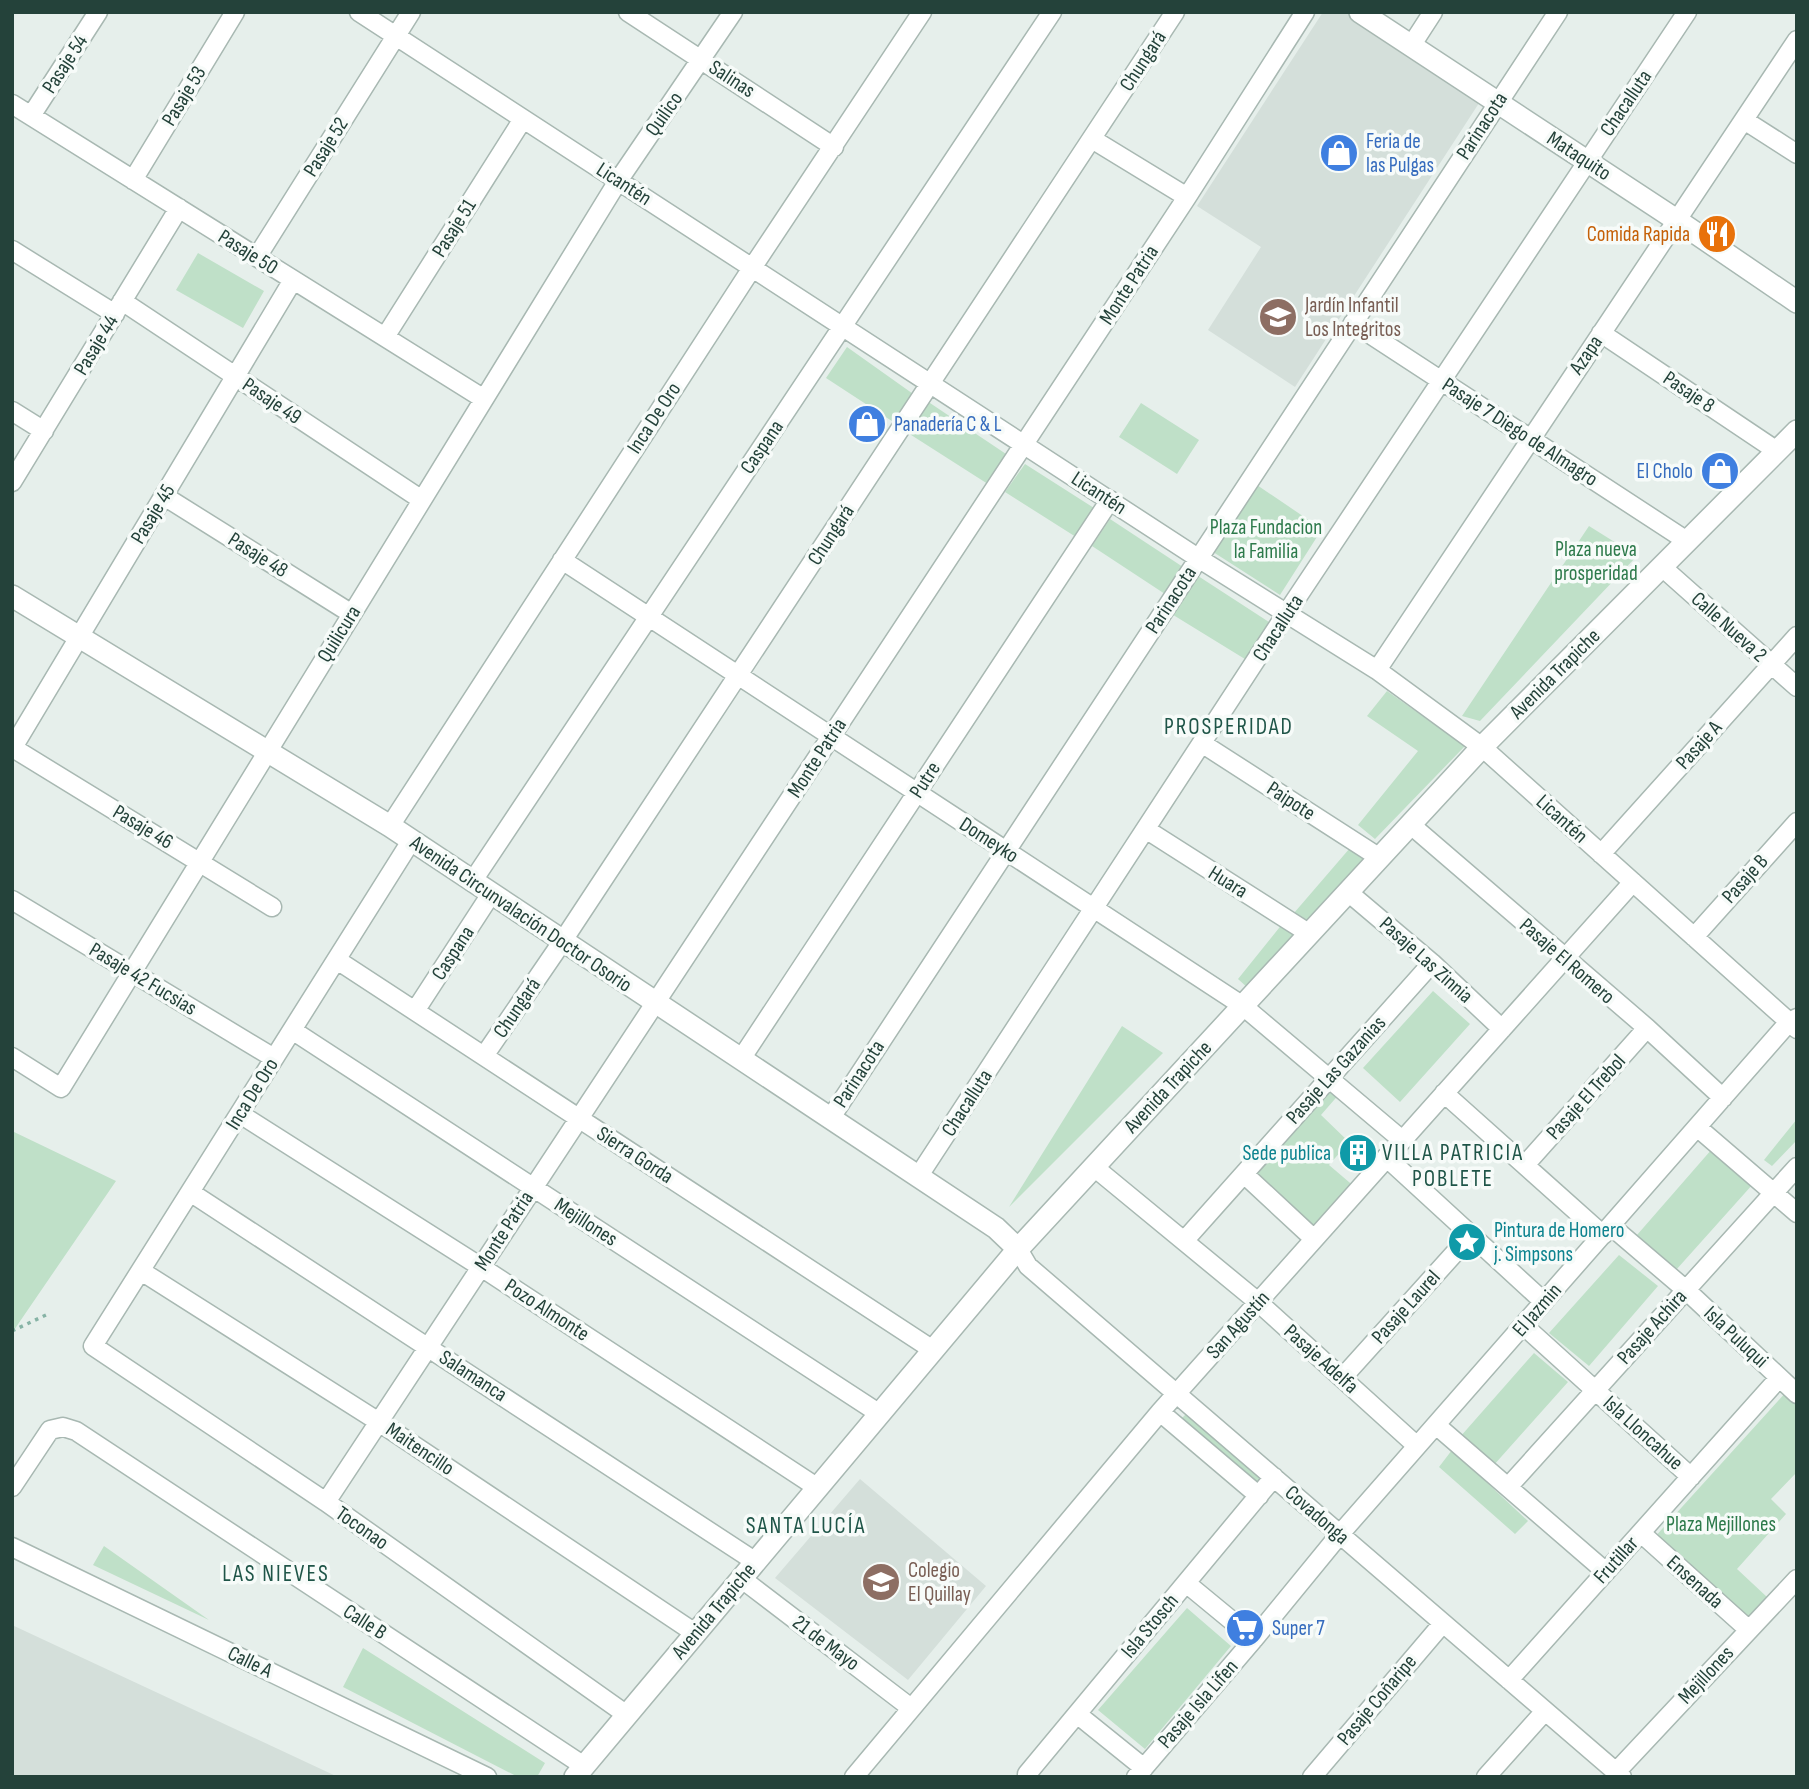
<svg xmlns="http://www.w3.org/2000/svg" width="1809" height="1789" font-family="'Sofia Sans Condensed',sans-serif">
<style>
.built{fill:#d4dfda}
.green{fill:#bfe0c8}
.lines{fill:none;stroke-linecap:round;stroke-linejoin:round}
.minor-casing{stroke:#a8b8b2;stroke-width:21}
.tertiary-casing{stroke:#a8b8b2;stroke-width:24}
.path{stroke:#86b3a5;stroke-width:3.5;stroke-dasharray:3.5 5;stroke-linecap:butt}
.minor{stroke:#fff;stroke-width:18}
.tertiary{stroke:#fff;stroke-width:21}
.labels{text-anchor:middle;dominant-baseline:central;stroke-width:7;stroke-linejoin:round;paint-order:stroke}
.street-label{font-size:21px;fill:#24423a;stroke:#f7fbf9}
.shop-label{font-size:21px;fill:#366cbe;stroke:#f7fbf9;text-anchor:start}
.food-label{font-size:21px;fill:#c56008;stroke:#f7fbf9;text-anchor:end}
.education-label{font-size:21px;fill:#785e54;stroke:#f7fbf9;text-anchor:start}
.park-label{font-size:21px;fill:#2d7a4b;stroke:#f7fbf9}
.culture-label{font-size:21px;fill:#0d838f;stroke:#f7fbf9;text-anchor:end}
.neighbourhood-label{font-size:23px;letter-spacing:2px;fill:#1f5548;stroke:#f7fbf9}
</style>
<rect width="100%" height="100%" fill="#e6efeb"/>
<path class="built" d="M 1323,12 L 1345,12 L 1481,100 L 1295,387 L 1208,330 L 1261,247 L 1197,206 Z
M 860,1479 L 986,1586 L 908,1680 L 775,1578 Z
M 12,1625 L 338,1777 L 12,1777 Z"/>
<path class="green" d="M 198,253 L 264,291 L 243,328 L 176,290 Z
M 847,347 L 916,396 L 898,425 L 826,378 Z
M 927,401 L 1009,456 L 991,486 L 908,433 Z
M 1141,403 L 1199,440 L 1177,474 L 1119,437 Z
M 1025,464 L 1094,508 L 1076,537 L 1005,492 Z
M 1254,483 L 1322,529 L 1280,595 L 1210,550 Z
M 1110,519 L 1183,567 L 1165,594 L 1092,546 Z
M 1589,526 L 1637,556 L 1480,721 L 1462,716 Z
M 1195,574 L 1278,628 L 1253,664 L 1170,613 Z
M 1387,691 L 1465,746 L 1375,839 L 1358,825 L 1418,751 L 1367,716 Z
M 1350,848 L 1366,858 L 1308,922 L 1294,913 Z
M 1283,923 L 1297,934 L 1249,989 L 1238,979 Z
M 1433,991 L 1470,1024 L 1400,1102 L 1363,1068 Z
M 1122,1026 L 1163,1053 L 1009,1207 Z
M 1328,1080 L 1341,1092 L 1321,1115 L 1349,1142 L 1329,1165 L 1356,1188 L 1314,1236 L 1247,1174 Z
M 1797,1119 L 1797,1140 L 1772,1166 L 1764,1160 Z
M 12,1131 L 116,1181 L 12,1333 Z
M 1712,1149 L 1753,1184 L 1676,1270 L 1637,1235 Z
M 1619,1255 L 1658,1286 L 1589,1366 L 1549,1333 Z
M 1534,1353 L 1568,1382 L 1493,1466 L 1460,1437 Z
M 1787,1391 L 1797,1400 L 1797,1472 L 1771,1499 L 1786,1514 L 1737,1569 L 1767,1597 L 1745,1621 L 1653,1539 Z
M 1191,1409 L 1268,1477 L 1259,1488 L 1181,1419 Z
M 1452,1450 L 1528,1521 L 1515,1534 L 1439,1467 Z
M 104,1546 L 209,1620 L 93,1565 Z
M 1187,1608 L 1231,1646 L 1145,1749 L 1098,1710 Z
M 363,1648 L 545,1763 L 537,1777 L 518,1777 L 343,1687 Z"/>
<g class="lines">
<defs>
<path id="minor" d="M 359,12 L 1198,558 L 1377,670 L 1482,747 L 1797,1029
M 628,12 L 834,147
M 1411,46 L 1433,12
M 12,104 L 484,399
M 31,116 L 98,12
M 1744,120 L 1797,154
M 1092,139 L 1187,197
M 133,180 L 235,12
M 12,250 L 115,314
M 257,257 L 411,12
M 122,301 L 422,500
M 1353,323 L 1687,541
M 1601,333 L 1777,451
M 385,337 L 523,119
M 12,411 L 44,431
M 12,482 L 179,208
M 164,496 L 352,614
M 562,560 L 1243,1006 L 1402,1140
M 1662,567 L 1797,687
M 1377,670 L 1797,40
M 1203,744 L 1380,858
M 13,748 L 272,907
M 12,749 L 293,280
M 1411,825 L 1647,1028 L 1723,1098
M 390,826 L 752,268 L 922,12
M 1147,830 L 1310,934
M 411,841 L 93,1346 L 326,1502 L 627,1715
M 1601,854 L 1797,636
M 472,882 L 1052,12
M 1348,892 L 1432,963 L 1502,1029
M 12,900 L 274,1058
M 1694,937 L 1797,822
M 337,960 L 933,1350
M 415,1011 L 491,894
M 292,1030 L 880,1414
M 484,1056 L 562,942 L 1175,12
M 12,1057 L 61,1088 L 618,181 L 733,12
M 741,1059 L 1110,500
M 1444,1093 L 1603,1235
M 240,1114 L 481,1267 L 818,1488
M 830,1119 L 1558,12
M 1697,1127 L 1797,1213
M 1386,1157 L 1544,1302
M 1525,1165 L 1647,1028
M 1094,1167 L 1258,1302 L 1417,1446
M 1244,1174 L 1314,1239
M 918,1177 L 1286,614 L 1687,12
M 190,1192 L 756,1562
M 1611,1226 L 1686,1290 L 1797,1394
M 1184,1241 L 1432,963
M 1018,1249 L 1028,1266 L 1622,1777
M 141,1271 L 379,1422 L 695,1633
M 1523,1325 L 1691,1477
M 1342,1378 L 1470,1236
M 1160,1412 L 1259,1496
M 1436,1425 L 1606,1572
M 12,1487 L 50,1430 L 63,1427 L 76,1431 L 584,1766
M 1508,1487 L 1797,1167
M 326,1502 L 1187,197 L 1305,12
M 1641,1533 L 1749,1630
M 12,1547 L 487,1777
M 742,1579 L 911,1708
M 1186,1583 L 1254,1639
M 1509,1680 L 1779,1378
M 1077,1714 L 1144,1768
M 1616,1772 L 1797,1579
M 1027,1774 L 1274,1477
M 854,1777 L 1160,1412 L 1633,882
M 1136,1777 L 1254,1639 L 1340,1534 L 1789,1022 L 1797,1018
M 1312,1777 L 1443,1623
M 1486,1777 L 1545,1711"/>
<path id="tertiary" d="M 1360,12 L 1678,221 L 1797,302
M 12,596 L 390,826 L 996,1228 L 1018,1249
M 575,1777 L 1018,1249 L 1482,747 L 1797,431"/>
</defs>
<use href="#minor" class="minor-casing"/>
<use href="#tertiary" class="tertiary-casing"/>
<path class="path" d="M 12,1331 L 46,1315"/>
<use href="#minor" class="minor"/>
<use href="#tertiary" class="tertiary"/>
</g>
<defs>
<symbol id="shop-disc" viewBox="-11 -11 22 22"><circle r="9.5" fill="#3f7fe0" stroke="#f7fbf9"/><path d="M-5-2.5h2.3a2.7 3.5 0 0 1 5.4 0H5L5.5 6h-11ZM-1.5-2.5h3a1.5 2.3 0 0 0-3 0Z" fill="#fff"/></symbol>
<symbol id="restaurant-disc" viewBox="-11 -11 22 22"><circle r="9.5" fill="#e8710a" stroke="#f7fbf9"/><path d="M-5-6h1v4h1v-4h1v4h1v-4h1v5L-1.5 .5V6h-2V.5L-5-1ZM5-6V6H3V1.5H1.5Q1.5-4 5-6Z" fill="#fff"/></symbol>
<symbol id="school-disc" viewBox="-11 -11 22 22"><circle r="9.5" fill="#8d6e63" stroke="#f7fbf9"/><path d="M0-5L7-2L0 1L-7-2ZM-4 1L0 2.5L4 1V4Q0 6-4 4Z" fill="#fff"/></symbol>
<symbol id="building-disc" viewBox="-11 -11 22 22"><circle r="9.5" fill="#0f9aa8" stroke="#f7fbf9"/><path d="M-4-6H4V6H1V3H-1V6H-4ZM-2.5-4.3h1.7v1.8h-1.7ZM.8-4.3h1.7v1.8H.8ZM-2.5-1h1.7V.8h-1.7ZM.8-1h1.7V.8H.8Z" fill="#fff"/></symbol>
<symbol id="sight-disc" viewBox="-11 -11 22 22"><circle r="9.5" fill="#0f9aa8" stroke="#f7fbf9"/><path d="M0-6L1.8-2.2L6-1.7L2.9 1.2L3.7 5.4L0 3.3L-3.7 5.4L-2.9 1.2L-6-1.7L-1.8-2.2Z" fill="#fff"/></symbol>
<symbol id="supermarket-disc" viewBox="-11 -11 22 22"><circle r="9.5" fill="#3f7fe0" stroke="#f7fbf9"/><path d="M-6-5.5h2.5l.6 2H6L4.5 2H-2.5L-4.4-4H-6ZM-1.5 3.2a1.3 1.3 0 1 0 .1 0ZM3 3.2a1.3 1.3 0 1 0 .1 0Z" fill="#fff"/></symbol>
</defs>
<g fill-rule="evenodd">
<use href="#shop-disc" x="1317" y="131" width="44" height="44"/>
<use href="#restaurant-disc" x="1695" y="212" width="44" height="44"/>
<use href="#school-disc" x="1256" y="295" width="44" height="44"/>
<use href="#shop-disc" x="845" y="402" width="44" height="44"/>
<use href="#shop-disc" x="1698" y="449" width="44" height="44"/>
<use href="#building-disc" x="1336" y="1131" width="44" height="44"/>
<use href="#sight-disc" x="1445" y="1220" width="44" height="44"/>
<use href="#school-disc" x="859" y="1560" width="44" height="44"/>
<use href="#supermarket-disc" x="1223" y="1606" width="44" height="44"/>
</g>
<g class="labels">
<g class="street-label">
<text transform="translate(1143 61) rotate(-57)">Chungará</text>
<text transform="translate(65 64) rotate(-57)">Pasaje 54</text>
<text transform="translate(732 79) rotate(33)">Salinas</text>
<text transform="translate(184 96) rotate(-59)">Pasaje 53</text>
<text transform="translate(1626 103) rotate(-56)">Chacalluta</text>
<text transform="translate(664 114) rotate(-55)">Quilico</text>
<text transform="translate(1482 126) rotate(-57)">Parinacota</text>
<text transform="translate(326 147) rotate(-58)">Pasaje 52</text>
<text transform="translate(1579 156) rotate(33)">Mataquito</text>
<text transform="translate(624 184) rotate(33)">Licantén</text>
<text transform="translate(454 228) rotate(-58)">Pasaje 51</text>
<text transform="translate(248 252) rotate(32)">Pasaje 50</text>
<text transform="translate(1129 285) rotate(-57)">Monte Patria</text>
<text transform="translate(96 345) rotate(-59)">Pasaje 44</text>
<text transform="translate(1586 355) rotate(-56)">Azapa</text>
<text transform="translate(1689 392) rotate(34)">Pasaje 8</text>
<text transform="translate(272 401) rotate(34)">Pasaje 49</text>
<text transform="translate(654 418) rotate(-57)">Inca De Oro</text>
<text transform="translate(1520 432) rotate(33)">Pasaje 7 Diego de Almagro</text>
<text transform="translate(762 447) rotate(-56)">Caspana</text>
<text transform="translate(1099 493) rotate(33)">Licantén</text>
<text transform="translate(153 514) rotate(-59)">Pasaje 45</text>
<text transform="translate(831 535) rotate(-57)">Chungará</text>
<text transform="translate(258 555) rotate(32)">Pasaje 48</text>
<text transform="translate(1171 600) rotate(-57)">Parinacota</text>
<text transform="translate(1729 627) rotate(42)">Calle Nueva 2</text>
<text transform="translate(1278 628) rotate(-57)">Chacalluta</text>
<text transform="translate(339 634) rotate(-58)">Quilicura</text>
<text transform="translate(1555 674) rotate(-45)">Avenida Trapiche</text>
<text transform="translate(1699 745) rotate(-48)">Pasaje A</text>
<text transform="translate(817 758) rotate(-57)">Monte Patria</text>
<text transform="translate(925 780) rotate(-57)">Putre</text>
<text transform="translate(1291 801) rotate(33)">Paipote</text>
<text transform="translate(1562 819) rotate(42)">Licantén</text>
<text transform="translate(143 827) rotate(31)">Pasaje 46</text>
<text transform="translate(989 840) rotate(33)">Domeyko</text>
<text transform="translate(1745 879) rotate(-48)">Pasaje B</text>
<text transform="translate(1228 882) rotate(32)">Huara</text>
<text transform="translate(521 914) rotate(34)">Avenida Circunvalación Doctor Osorio</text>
<text transform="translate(453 953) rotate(-57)">Caspana</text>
<text transform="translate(1426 960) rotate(42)">Pasaje Las Zinnia</text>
<text transform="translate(1567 961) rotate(41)">Pasaje El Romero</text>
<text transform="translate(143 979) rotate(31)">Pasaje 42 Fucsias</text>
<text transform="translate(517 1008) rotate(-56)">Chungará</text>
<text transform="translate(1336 1070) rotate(-48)">Pasaje Las Gazanias</text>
<text transform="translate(859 1074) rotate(-57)">Parinacota</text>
<text transform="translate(1168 1087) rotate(-47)">Avenida Trapiche</text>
<text transform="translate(252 1094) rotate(-58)">Inca De Oro</text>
<text transform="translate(1586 1097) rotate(-48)">Pasaje El Trebol</text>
<text transform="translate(967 1103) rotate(-57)">Chacalluta</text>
<text transform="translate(635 1155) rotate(33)">Sierra Gorda</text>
<text transform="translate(586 1222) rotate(33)">Mejillones</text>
<text transform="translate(504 1231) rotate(-57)">Monte Patria</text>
<text transform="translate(1406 1307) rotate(-48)">Pasaje Laurel</text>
<text transform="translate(547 1310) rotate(33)">Pozo Almonte</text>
<text transform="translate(1537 1310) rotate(-49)">El Jazmin</text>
<text transform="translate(1238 1325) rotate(-48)">San Agustín</text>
<text transform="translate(1652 1327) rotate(-48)">Pasaje Achira</text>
<text transform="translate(1736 1337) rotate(43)">Isla Puluqui</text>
<text transform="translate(1321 1359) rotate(42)">Pasaje Adelfa</text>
<text transform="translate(473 1376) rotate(33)">Salamanca</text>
<text transform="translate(1643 1433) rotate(42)">Isla Lloncahue</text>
<text transform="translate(420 1449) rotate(34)">Maitencillo</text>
<text transform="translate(1317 1515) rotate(41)">Covadonga</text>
<text transform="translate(362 1528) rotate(35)">Toconao</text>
<text transform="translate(1616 1560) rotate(-48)">Frutillar</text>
<text transform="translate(1695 1582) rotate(42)">Ensenada</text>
<text transform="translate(714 1611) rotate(-50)">Avenida Trapiche</text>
<text transform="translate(365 1622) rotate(33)">Calle B</text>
<text transform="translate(1150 1626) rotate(-50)">Isla Stosch</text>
<text transform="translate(826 1643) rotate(37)">21 de Mayo</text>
<text transform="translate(250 1662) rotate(26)">Calle A</text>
<text transform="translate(1706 1675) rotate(-47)">Mejillones</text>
<text transform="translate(1377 1700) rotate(-50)">Pasaje Coñaripe</text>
<text transform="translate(1198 1704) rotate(-49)">Pasaje Isla Lifen</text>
</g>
<g class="shop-label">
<text x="1366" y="141">Feria de<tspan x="1366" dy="24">las Pulgas</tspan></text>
<text x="894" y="424">Panadería C &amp; L</text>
<text x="1693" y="471" text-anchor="end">El Cholo</text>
<text x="1272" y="1628">Super 7</text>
</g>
<g class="food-label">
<text x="1690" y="234">Comida Rapida</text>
</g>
<g class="education-label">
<text x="1305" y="305">Jardín Infantil<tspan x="1305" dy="24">Los Integritos</tspan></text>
<text x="908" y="1570">Colegio<tspan x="908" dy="24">El Quillay</tspan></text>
</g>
<g class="park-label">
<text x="1266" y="527">Plaza Fundacion<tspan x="1266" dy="24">la Familia</tspan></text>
<text x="1596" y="549">Plaza nueva<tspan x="1596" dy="24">prosperidad</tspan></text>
<text x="1721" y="1524">Plaza Mejillones</text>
</g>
<g class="culture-label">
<text x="1331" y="1153">Sede publica</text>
<text x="1494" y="1230" text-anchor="start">Pintura de Homero<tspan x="1494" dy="24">j. Simpsons</tspan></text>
</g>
<g class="neighbourhood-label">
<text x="1229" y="727">PROSPERIDAD</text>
<text x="1453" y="1153">VILLA PATRICIA<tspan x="1453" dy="26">POBLETE</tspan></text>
<text x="806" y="1526">SANTA LUCÍA</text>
<text x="276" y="1574">LAS NIEVES</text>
</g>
</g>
<rect width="1809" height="1789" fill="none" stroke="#24423a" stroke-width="28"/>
</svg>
